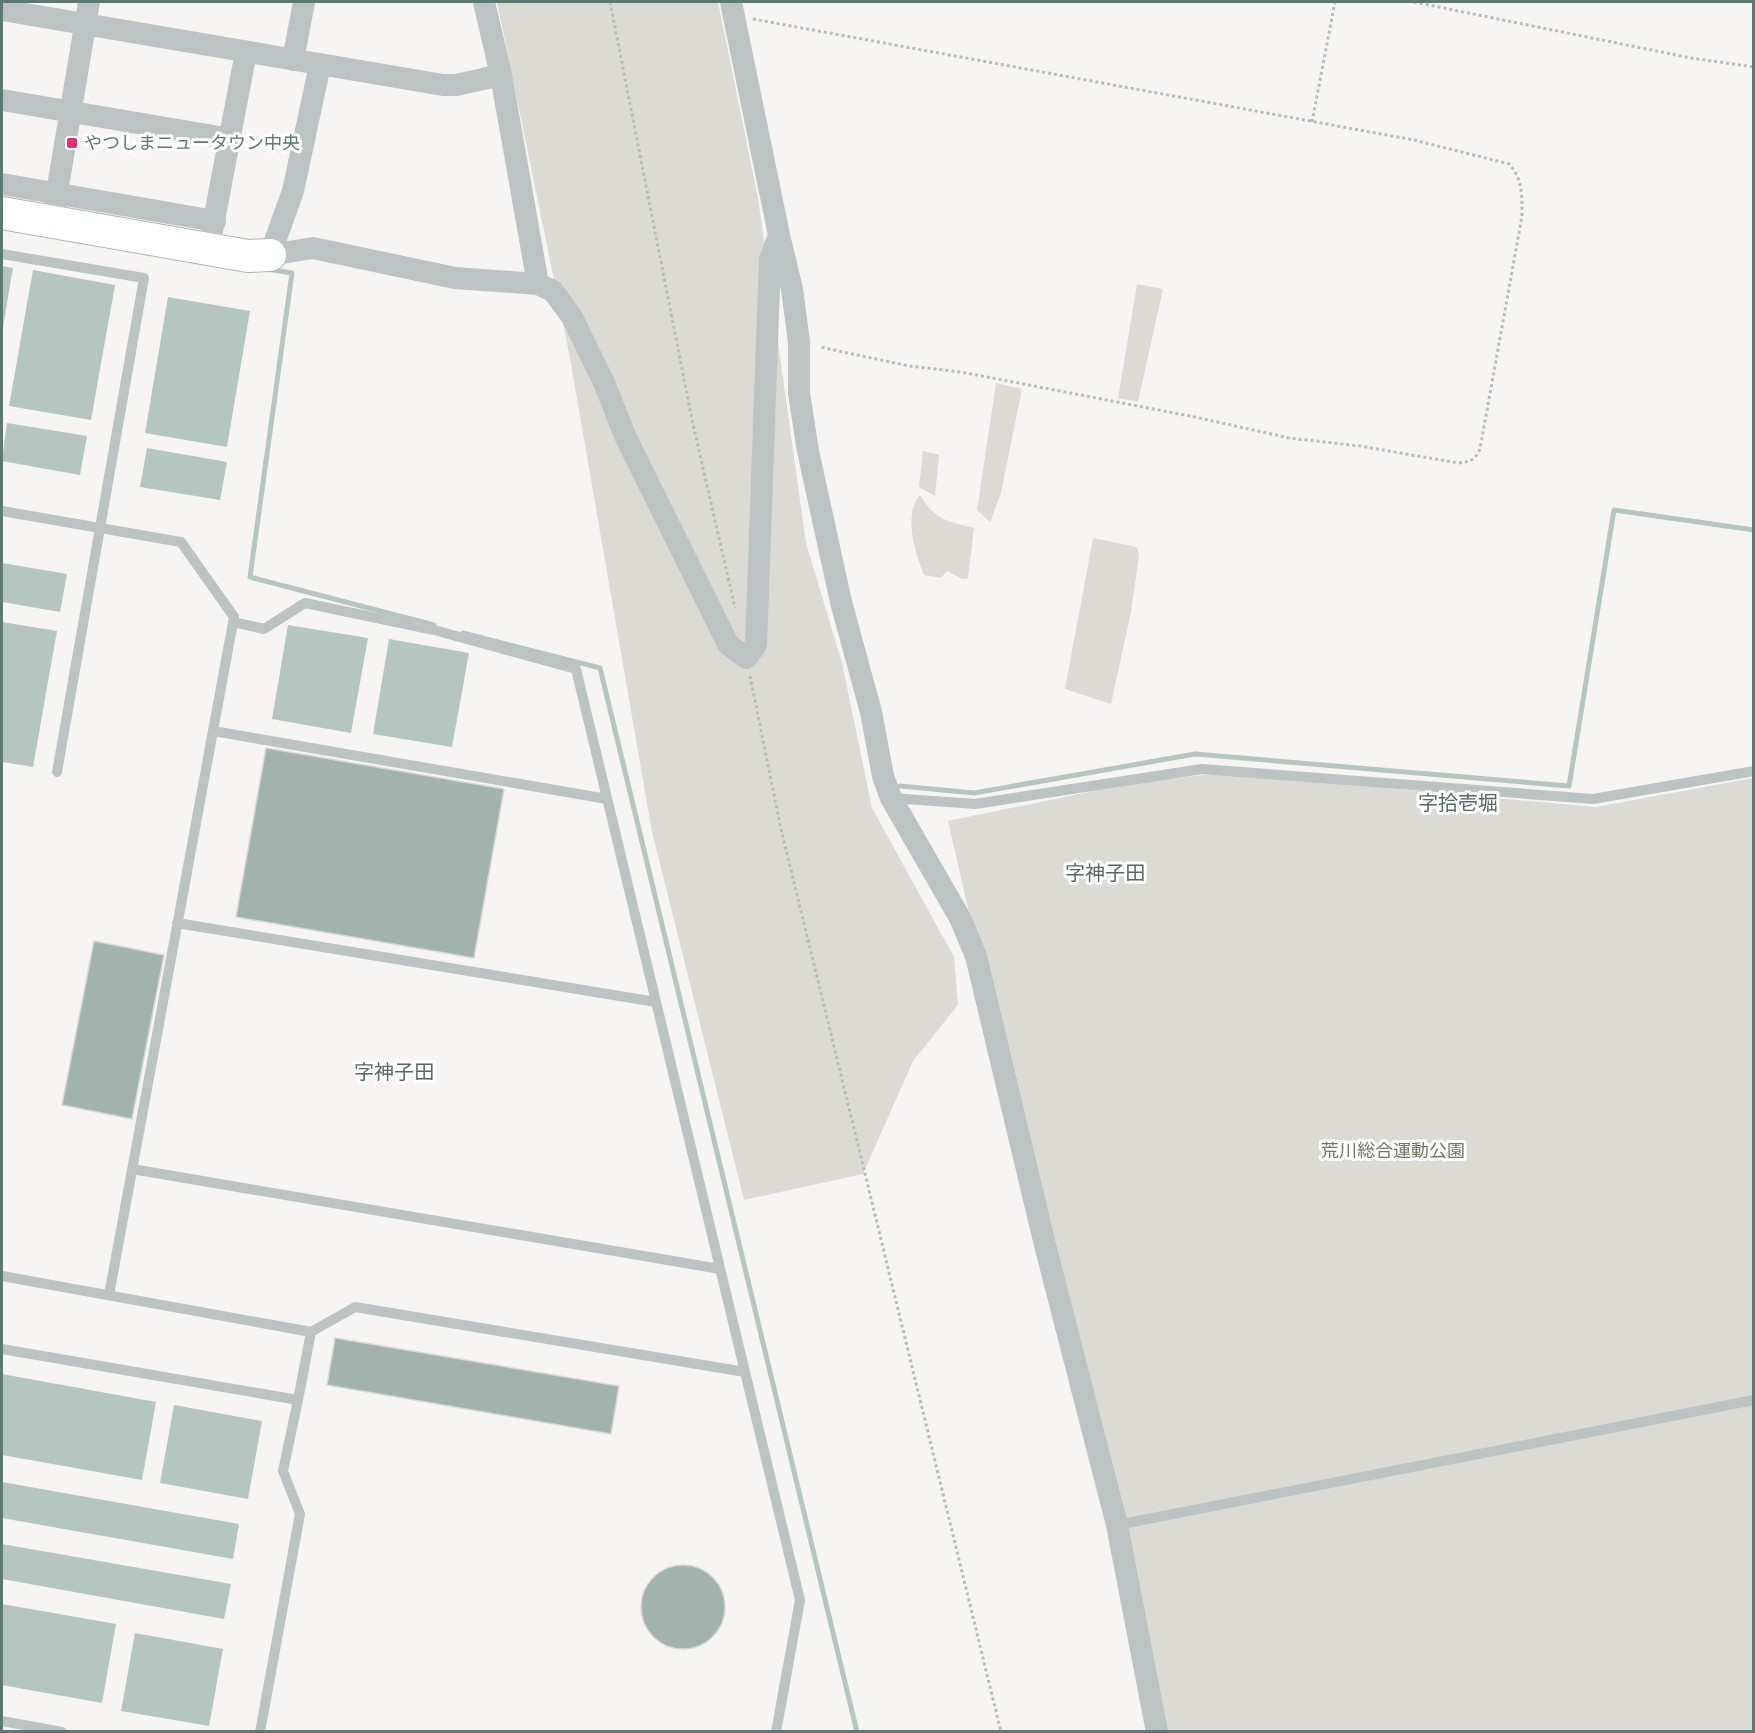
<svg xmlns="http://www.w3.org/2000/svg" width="1755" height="1733" font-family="Arial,'Noto Sans JP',sans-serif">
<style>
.green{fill:#dcdbd3}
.water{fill:#b5c6c0}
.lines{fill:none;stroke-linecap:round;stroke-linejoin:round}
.stream{stroke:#b5c6c0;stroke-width:5}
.building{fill:#a2b2ad;stroke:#d8d7d6;stroke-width:1.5}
.secondary-casing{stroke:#abb7b4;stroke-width:34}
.path{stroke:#b6bcbb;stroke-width:3;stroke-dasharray:3 3;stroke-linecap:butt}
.lane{stroke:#bbc4c2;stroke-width:10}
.street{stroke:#bbc4c2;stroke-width:22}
.secondary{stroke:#fff;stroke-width:32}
.poi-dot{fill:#dd2e7c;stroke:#fff;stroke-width:2}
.labels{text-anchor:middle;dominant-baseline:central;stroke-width:6;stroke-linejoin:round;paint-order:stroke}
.poi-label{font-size:18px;fill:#5e7872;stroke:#fff;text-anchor:start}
.park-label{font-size:18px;fill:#747662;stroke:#fff}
.neighbourhood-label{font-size:20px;fill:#556964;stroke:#fff}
</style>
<rect width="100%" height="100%" fill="#f7f5f4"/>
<path class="green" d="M 497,2 L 718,2 L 758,198 L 806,543 L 842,663 L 872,808 L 954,957 L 958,1005 L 913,1061 L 863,1174 L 744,1200 L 652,832 L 569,353 Z
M 1137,284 L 1163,289 L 1138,402 L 1118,398 Z
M 996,383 L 1022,389 L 1001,493 L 990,522 L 977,510 Z
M 923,451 L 939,455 L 935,496 L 919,487 Z
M 920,495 C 936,520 946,521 974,528 L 968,578 L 962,579 L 947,571 L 941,578 L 924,575 C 915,553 903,515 920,495 Z
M 1093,538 L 1137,547 L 1139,556 L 1131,612 L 1111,704 L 1065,689 Z
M 1221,773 L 1596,807 L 1753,778 L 1753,1731 L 1157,1731 L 948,821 L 1132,783 Z"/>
<path class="water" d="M 2,266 L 13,268 L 2,333 Z
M 33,270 L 115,285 L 91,420 L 9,406 Z
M 168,297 L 250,311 L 227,447 L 145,433 Z
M 7,423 L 87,436 L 80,475 L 2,461 Z
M 147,448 L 227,462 L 220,500 L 140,487 Z
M 2,563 L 67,574 L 60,612 L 2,602 Z
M 2,622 L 57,631 L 33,767 L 2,762 Z
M 288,625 L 368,638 L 351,733 L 272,719 Z
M 389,639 L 469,653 L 452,747 L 373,734 Z
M 2,1374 L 156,1402 L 142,1480 L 2,1455 Z
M 174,1405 L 262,1421 L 248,1499 L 160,1483 Z
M 2,1482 L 239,1524 L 233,1559 L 2,1518 Z
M 2,1544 L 231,1584 L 224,1619 L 2,1579 Z
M 2,1604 L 116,1624 L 102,1703 L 2,1685 Z
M 135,1633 L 223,1649 L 209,1726 L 121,1711 Z"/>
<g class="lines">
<path class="stream" d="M 267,269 L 292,273 L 250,577 L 434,625
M 463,633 L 600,668 L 857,1732
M 900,786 L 974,793 L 1195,754 L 1569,786 L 1614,510 L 1754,530"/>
</g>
<path class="building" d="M 266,748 L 504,789 L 474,958 L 236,917 Z
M 94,941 L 164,955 L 132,1119 L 62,1105 Z
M 335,1338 L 619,1386 L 611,1434 L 327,1385 Z
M641 1607a42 42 0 1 1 84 0a42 42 0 1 1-84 0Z"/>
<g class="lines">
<defs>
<path id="secondary" d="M 2,213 L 248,256 L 270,255"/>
</defs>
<use href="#secondary" class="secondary-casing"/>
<path class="path" d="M 610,2 L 692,420 L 735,608
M 1414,2 L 1691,58 L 1754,67
M 753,19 L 1414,140 L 1509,164 C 1523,179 1522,197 1522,216 L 1480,449 C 1475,460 1470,462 1458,463 L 1360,446 L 1289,438 L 1195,417 L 961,372 L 909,366 L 820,347
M 1312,122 L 1335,2
M 750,676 L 781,829 L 1001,1732"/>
<path class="lane" d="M 2,254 L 144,278 L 57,772
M 2,511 L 181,542 L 234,617 L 109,1295
M 233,622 L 264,629 L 305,603 L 434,630 L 576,669 L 745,1372
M 213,731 L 607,799
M 891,798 L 975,804 L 1202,769 L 1593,799 L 1754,771
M 177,923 L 656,1002
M 132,1169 L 720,1269
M 2,1276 L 311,1332 L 355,1307 L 745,1372 L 800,1600 L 776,1732
M 2,1349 L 298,1400 L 311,1332
M 1117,1525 L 1754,1400
M 2,1721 L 62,1732
M 260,1732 L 300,1514 L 283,1471 L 298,1400"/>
<path class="street" d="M 484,2 L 501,75 L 538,284
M 731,2 L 779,235 L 792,289 L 799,342 L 799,393 L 808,451 L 841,602 L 871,712 L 883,776 L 891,798 L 960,918 L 976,956 L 1045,1245 L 1117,1525 L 1157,1732
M 2,10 L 443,85 L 456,85 L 501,75
M 293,60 L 304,2
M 2,100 L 231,139
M 2,184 L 215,221
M 52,222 L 89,2
M 211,236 L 246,52
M 270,255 L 313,248 L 455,278 L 538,284 L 553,291 L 572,317 L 605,385 L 626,438 L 728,644 L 746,658 L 756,645 L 770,259 L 779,235
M 270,255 L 293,191 L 320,65"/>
<use href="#secondary" class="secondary"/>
</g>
<rect class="poi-dot" x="66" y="137" width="12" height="12" rx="3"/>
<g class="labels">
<g class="poi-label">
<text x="84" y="143">やつしまニュータウン中央</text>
</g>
<g class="park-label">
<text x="1393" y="1151">荒川総合運動公園</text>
</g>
<g class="neighbourhood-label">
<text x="1458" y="803">字拾壱堀</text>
<text x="1105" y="873">字神子田</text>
<text x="394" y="1072">字神子田</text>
</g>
</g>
<rect width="1755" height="1733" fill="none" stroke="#5e7872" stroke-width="6"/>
</svg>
